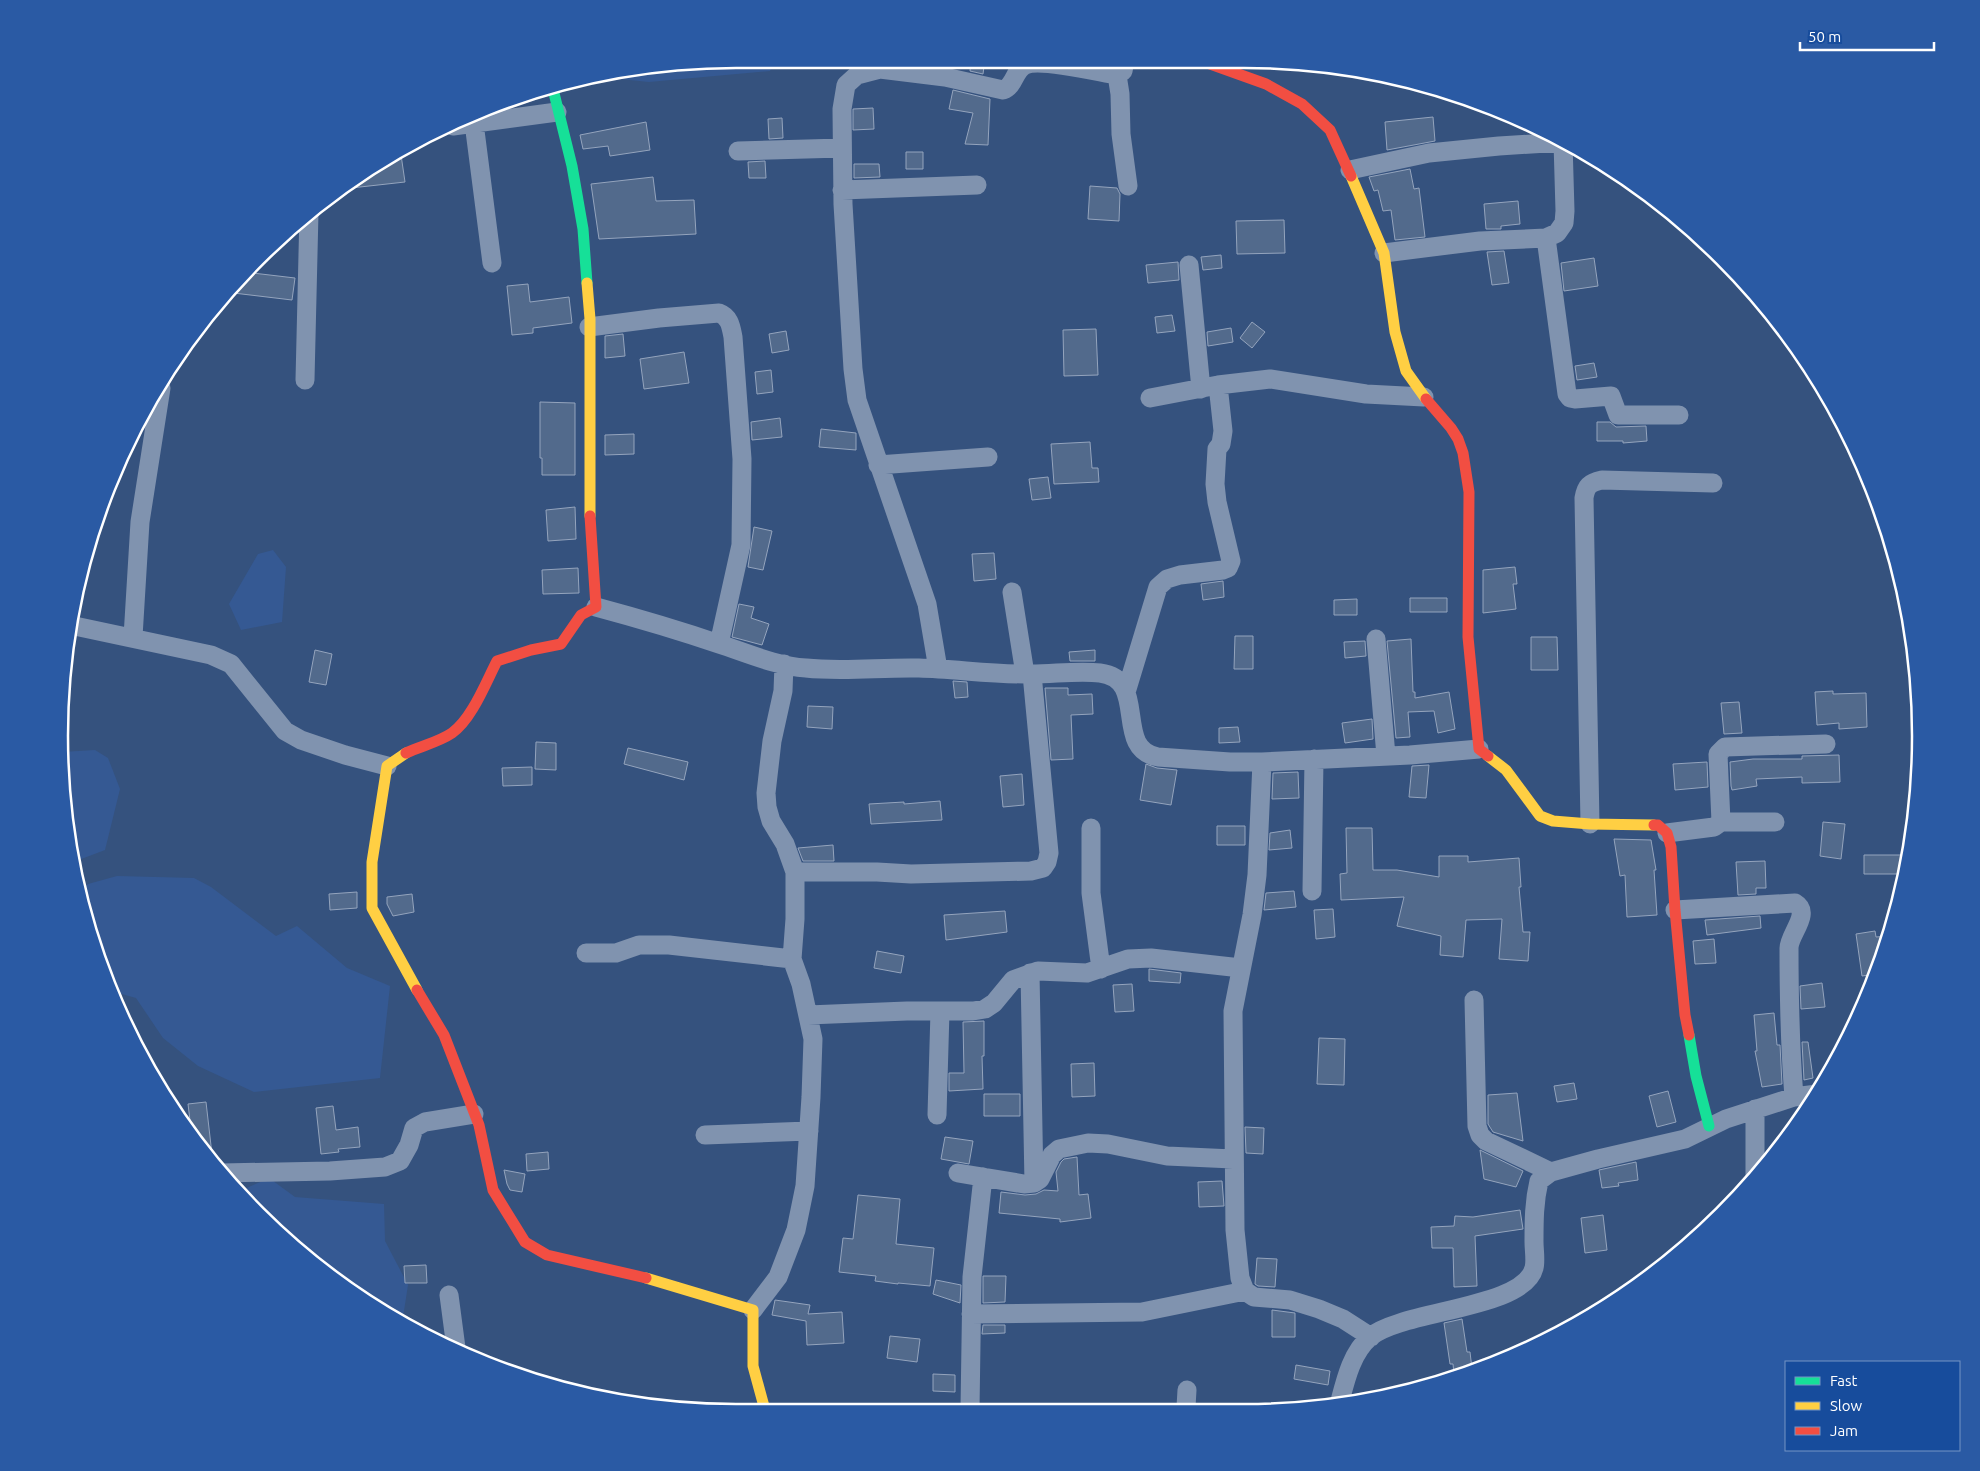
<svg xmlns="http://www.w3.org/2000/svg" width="1980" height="1471" font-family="Ubuntu,sans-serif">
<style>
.water{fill:#355993}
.building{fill:#526a8c;stroke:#94a4bd}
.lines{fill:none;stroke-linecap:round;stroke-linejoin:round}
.street{stroke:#8093af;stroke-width:19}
.fast{stroke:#16e098;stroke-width:11}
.slow{stroke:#ffcf43;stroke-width:11}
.jam{stroke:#f24e42;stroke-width:11}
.rim{fill:none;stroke:#fff;stroke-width:2.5}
</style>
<rect width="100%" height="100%" fill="#35527e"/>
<path class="water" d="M 735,59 L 775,59 L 770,71 L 649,82 L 600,77 Z
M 273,550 L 286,567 L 282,622 L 241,630 L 229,604 L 258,554 Z
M 95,750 L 108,758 L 120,789 L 105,850 L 76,861 L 60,780 L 62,752 Z
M 117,876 L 194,878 L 211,887 L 276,936 L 297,926 L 347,968 L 390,986 L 380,1078 L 254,1092 L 198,1066 L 163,1038 L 136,998 L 111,991 L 95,953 L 82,888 L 88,884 Z
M 269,1178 L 295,1197 L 384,1204 L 385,1241 L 408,1285 L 402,1324 L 290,1244 L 240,1191 Z"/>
<path class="building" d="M 971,59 L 985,59 L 983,74 L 970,71 Z
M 953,90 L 990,99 L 988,145 L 965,144 L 973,113 L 949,109 Z
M 873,108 L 874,129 L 853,130 L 853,109 Z
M 1433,117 L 1435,141 L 1387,150 L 1385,122 Z
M 782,118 L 783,138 L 769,139 L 768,119 Z
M 646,122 L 650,150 L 610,156 L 608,146 L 583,149 L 580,135 Z
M 400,148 L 405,182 L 342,189 L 397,150 Z
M 906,152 L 923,152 L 923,169 L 906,169 Z
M 765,161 L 766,178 L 749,178 L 748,162 Z
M 854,164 L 879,164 L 880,177 L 854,178 Z
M 1410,169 L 1414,189 L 1419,188 L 1425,237 L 1395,240 L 1391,210 L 1383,211 L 1378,190 L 1374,191 L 1369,177 Z
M 653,177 L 656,201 L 694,200 L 696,234 L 599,239 L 591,184 Z
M 1090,186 L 1117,188 L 1120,194 L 1119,221 L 1088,219 Z
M 1518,201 L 1520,224 L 1501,226 L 1501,229 L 1486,229 L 1484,204 Z
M 1284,220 L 1285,253 L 1237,254 L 1236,221 Z
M 1504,251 L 1509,283 L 1492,285 L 1487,252 Z
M 1221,255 L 1222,268 L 1203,270 L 1201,257 Z
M 1594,258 L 1598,286 L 1564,291 L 1561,263 Z
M 1178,262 L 1179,280 L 1148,283 L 1146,265 Z
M 244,272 L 295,278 L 292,300 L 225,292 Z
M 528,284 L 530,302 L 569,297 L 572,323 L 533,328 L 533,333 L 512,335 L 507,286 Z
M 1172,315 L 1175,331 L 1157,333 L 1155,317 Z
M 1252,322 L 1265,332 L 1252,348 L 1240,338 Z
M 1231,328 L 1233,342 L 1208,346 L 1207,332 Z
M 1096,329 L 1098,375 L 1064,376 L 1063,330 Z
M 786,331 L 789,350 L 772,353 L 769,334 Z
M 623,334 L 625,356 L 605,358 L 605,336 Z
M 684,352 L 689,383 L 644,389 L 640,359 Z
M 1594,363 L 1597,377 L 1577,380 L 1575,366 Z
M 771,370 L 773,392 L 757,394 L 755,372 Z
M 540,402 L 575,403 L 575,475 L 542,475 L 542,458 L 540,458 Z
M 780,418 L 782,437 L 752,440 L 751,422 Z
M 1597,422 L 1610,422 L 1616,427 L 1646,426 L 1647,441 L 1623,443 L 1623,441 L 1597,441 Z
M 821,429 L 856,433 L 856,450 L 819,447 Z
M 634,434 L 634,454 L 605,455 L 605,435 Z
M 1090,442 L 1092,468 L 1098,468 L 1099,482 L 1054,484 L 1051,444 Z
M 1048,477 L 1051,498 L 1032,500 L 1029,479 Z
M 575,507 L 576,539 L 548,541 L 546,510 Z
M 754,527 L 772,531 L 763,570 L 748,567 Z
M 994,553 L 996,579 L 974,581 L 972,554 Z
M 1515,567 L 1517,584 L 1513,584 L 1516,609 L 1483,613 L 1483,570 Z
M 578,568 L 579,593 L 543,594 L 542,570 Z
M 1223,581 L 1224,597 L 1203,600 L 1201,584 Z
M 1410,598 L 1447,598 L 1447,612 L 1410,612 Z
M 1357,599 L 1357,615 L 1334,615 L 1334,600 Z
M 739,604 L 754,607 L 751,618 L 769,624 L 762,645 L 732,637 Z
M 1235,636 L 1253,636 L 1253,669 L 1234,669 Z
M 1531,637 L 1557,637 L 1558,670 L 1531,670 Z
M 1411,639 L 1413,692 L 1415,692 L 1415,698 L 1449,692 L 1455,729 L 1438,733 L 1434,711 L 1408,712 L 1410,737 L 1396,738 L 1387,641 Z
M 1365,641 L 1366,656 L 1345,658 L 1344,642 Z
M 315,650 L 332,654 L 326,685 L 309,682 Z
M 1095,650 L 1095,661 L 1070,661 L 1069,652 Z
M 953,681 L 967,682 L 968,697 L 955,698 Z
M 1045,688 L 1068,688 L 1068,695 L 1092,694 L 1093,714 L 1071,715 L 1073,759 L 1051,760 Z
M 1833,691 L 1833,694 L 1866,693 L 1867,727 L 1839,729 L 1839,723 L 1817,725 L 1815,692 Z
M 1739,702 L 1742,733 L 1724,734 L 1721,703 Z
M 808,706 L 833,707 L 832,729 L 807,727 Z
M 1372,719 L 1373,739 L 1345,743 L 1342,723 Z
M 1238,727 L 1240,742 L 1219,743 L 1219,728 Z
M 536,742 L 556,743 L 556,770 L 535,769 Z
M 628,748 L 688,762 L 684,780 L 624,764 Z
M 1839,755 L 1840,782 L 1802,783 L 1802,777 L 1756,779 L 1757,786 L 1732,790 L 1731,786 L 1730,762 L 1753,759 L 1802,759 L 1802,756 Z
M 1707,762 L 1708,787 L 1675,790 L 1673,764 Z
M 1146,764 L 1157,768 L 1177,770 L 1171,805 L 1140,800 Z
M 1429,765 L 1426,798 L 1409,797 L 1412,766 Z
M 532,767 L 532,785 L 503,786 L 502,768 Z
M 1298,772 L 1299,798 L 1272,799 L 1273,773 Z
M 1022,774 L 1024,805 L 1003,807 L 1000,776 Z
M 940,801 L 942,820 L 871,824 L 869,804 L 904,802 L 904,804 Z
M 1823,822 L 1845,824 L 1841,859 L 1820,856 Z
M 1217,826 L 1245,826 L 1245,845 L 1217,845 Z
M 1346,828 L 1372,828 L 1373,870 L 1397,870 L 1439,877 L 1439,856 L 1468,856 L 1468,862 L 1519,858 L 1521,887 L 1519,887 L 1523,932 L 1530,932 L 1528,961 L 1499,959 L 1502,919 L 1466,920 L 1463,957 L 1440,955 L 1441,936 L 1397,926 L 1404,897 L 1341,900 L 1340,874 L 1347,873 Z
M 1290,830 L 1292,848 L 1269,850 L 1270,833 Z
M 1614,839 L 1651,840 L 1656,870 L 1654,870 L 1657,915 L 1627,917 L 1625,875 L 1620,876 Z
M 833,845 L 834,861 L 803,861 L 798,848 Z
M 1864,855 L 1908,855 L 1904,874 L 1864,874 Z
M 1765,861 L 1766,888 L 1756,888 L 1756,894 L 1738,895 L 1736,862 Z
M 1294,891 L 1296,907 L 1264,910 L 1266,893 Z
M 357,892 L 357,908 L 330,910 L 329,894 Z
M 412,894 L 414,912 L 393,916 L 387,904 L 387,897 Z
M 1333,909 L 1335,937 L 1316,939 L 1314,910 Z
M 1005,911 L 1007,932 L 946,940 L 944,915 Z
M 1760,916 L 1761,928 L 1707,935 L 1705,920 Z
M 1875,931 L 1876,937 L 1889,936 L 1885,953 L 1876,974 L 1862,976 L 1856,934 Z
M 1714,939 L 1716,963 L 1695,964 L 1693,941 Z
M 877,951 L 904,956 L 901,973 L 874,968 Z
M 1149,969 L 1181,973 L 1180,983 L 1149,981 Z
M 1822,983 L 1825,1007 L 1801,1009 L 1800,986 Z
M 1132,984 L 1134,1011 L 1115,1012 L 1113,985 Z
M 1774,1013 L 1777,1045 L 1780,1045 L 1782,1084 L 1762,1087 L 1755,1051 L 1757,1051 L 1754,1015 Z
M 984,1021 L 984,1056 L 982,1056 L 983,1089 L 949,1091 L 949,1073 L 964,1073 L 963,1022 Z
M 1319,1038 L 1345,1039 L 1344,1085 L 1317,1084 Z
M 1802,1042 L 1808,1042 L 1813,1078 L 1804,1080 Z
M 1094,1063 L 1095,1096 L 1072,1097 L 1071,1064 Z
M 1574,1083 L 1577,1099 L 1557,1102 L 1554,1086 Z
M 1668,1091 L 1676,1122 L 1657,1127 L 1649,1096 Z
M 1517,1093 L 1523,1141 L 1493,1132 L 1488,1124 L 1488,1095 Z
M 984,1094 L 1020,1094 L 1020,1116 L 984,1116 Z
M 206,1102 L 213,1163 L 198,1147 L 192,1137 L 188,1104 Z
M 333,1106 L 336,1130 L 358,1127 L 360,1147 L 338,1149 L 339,1152 L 321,1154 L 316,1108 Z
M 1245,1127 L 1264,1128 L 1263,1154 L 1246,1153 Z
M 945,1137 L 973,1141 L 969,1164 L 941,1159 Z
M 1480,1150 L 1523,1171 L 1516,1187 L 1484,1179 Z
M 548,1152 L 549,1169 L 527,1171 L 526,1154 Z
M 1077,1157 L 1079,1195 L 1088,1194 L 1091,1218 L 1060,1222 L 1060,1219 L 999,1213 L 1001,1192 L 1025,1195 L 1036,1194 L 1044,1190 L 1058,1191 L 1056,1172 L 1061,1162 L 1064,1159 Z
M 1636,1162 L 1638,1180 L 1618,1183 L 1619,1186 L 1602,1188 L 1599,1170 Z
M 504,1170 L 525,1174 L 522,1192 L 510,1190 L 507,1184 Z
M 1222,1181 L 1224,1206 L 1199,1207 L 1198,1182 Z
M 858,1195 L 900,1199 L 896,1244 L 934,1248 L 930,1286 L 898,1283 L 898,1284 L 875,1281 L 876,1276 L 839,1272 L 843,1238 L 853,1239 Z
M 1520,1210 L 1523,1229 L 1475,1236 L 1477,1286 L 1454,1287 L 1453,1248 L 1432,1248 L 1431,1227 L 1454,1226 L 1455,1216 L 1473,1217 Z
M 1603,1215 L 1607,1250 L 1585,1253 L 1581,1218 Z
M 1257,1258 L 1277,1259 L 1275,1287 L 1258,1286 L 1255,1284 Z
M 426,1265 L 427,1283 L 405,1283 L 404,1266 Z
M 983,1276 L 1006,1276 L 1005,1302 L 983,1303 Z
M 936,1280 L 961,1285 L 960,1303 L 933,1294 Z
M 775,1300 L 810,1305 L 808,1314 L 842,1312 L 844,1343 L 807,1345 L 806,1321 L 772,1315 Z
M 1272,1310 L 1295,1313 L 1295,1337 L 1272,1337 Z
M 1462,1319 L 1467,1352 L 1470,1352 L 1472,1369 L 1454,1374 L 1453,1364 L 1450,1364 L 1444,1323 Z
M 983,1325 L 1005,1325 L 1005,1333 L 982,1334 Z
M 890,1336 L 920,1339 L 917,1362 L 887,1358 Z
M 1296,1365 L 1330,1371 L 1328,1385 L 1294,1379 Z
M 933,1374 L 955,1375 L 955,1392 L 933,1391 Z"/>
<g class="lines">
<path class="street" d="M 1117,75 L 1120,94 L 1121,134 L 1128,186
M 474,123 L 492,263
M 453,126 L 557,112
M 738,151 L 842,148
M 1350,170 L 1429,153 L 1499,146 L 1563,142
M 842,190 L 977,185
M 1546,238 L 1567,394 L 1570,398 L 1575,399 L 1611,396 L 1618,415 L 1679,415
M 1384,253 L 1480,241 L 1546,238 L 1557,233 L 1564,223 L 1565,211 L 1563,142
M 1189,265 L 1201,389
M 589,327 L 659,318 L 719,313 C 730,317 731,327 733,337 L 742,459 L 741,545 L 719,644
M 305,380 L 309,212
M 1150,398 L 1218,385 L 1270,379 L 1366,394 L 1424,397
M 878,465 L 988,457
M 1012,592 L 1025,674
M 596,607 C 637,618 678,630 719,644 C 747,653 776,666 806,668 C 843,672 882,667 919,668 C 954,669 990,674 1025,674 C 1049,675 1076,670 1100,673 C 1150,679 1112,749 1158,757 L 1230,762 L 1262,762 L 1410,755 L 1479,749
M 70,625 L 211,655 L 231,664 L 285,731 L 301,740 L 345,755 L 387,766
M 133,637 L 140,522 L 161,388
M 1376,639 L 1386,756
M 938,669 L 927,604 L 857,400 L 853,369 L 843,204 L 842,109 L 846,85 L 857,75 L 880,69 L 945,77 L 1003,90 C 1015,86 1014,70 1025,65 C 1041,58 1098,72 1117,75 L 1123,71 L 1125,60
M 1127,689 L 1158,587 L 1167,579 L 1180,575 L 1223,570 L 1228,568 L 1231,561 L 1217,502 L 1215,484 L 1217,449 L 1221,444 L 1223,431 L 1218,385
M 1262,762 L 1257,875 L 1252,915 L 1233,1011 L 1235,1230 L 1240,1278 L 1245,1291 L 1254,1297 L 1290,1300 L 1319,1309 L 1343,1319 L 1371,1337
M 1721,822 L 1775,822
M 1590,824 L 1584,498 C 1586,486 1589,483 1602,480 L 1713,483
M 1091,828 L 1091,893 L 1101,969
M 1667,833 L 1714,827 L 1721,822 L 1718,754 L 1725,747 L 1826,744
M 795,872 L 877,872 L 911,874 L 1031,871 L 1043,868 L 1047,862 L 1049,853 L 1032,674
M 1312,891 L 1314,759
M 1675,910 L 1795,903 C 1812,913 1789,934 1789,948 C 1789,998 1790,1047 1794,1097
M 586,953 L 616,953 L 639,945 L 669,945 L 792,959
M 1030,973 L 1034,1183
M 1474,1000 L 1477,1126 L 1480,1135 L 1486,1141 L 1551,1172
M 808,1015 L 907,1011 L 973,1011 L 985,1009 L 994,1003 L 1013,980 L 1038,971 L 1087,973 L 1128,959 L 1151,958 L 1241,968
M 937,1115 L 940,1011
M 705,1135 L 809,1131
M 222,1173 L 330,1171 L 385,1167 L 400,1161 L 409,1145 L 414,1128 L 425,1122 L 474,1114
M 958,1173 L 1024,1184 L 1034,1183 L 1040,1179 L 1052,1155 L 1059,1149 L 1088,1143 L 1108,1144 L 1167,1156 L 1233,1159
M 1755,1179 L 1755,1109
M 449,1295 L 456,1348
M 753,1310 L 778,1277 L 796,1230 L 805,1186 L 811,1097 L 813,1039 L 801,984 L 792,959 L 795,919 L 795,872 L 785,844 L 771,821 L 767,807 L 766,793 L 772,741 L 783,691 L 784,664
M 971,1314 L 1142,1312 L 1245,1291
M 1339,1405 C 1345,1382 1351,1353 1370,1337 C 1402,1310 1524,1309 1534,1268 C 1536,1261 1534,1250 1534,1242 C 1534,1221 1534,1202 1539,1181 L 1551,1172 L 1598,1159 L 1685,1139 L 1726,1119 L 1794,1097 L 1817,1094
M 1186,1407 L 1187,1390
M 970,1409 L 972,1277 L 983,1177"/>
<path class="fast" d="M 552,85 L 572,166 L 583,229 L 587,283
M 1689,1035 L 1696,1076 L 1709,1126"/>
<path class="slow" d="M 1351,176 L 1384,253 L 1395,332 L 1406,371 L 1426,399
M 587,283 L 590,319 L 590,516
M 406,753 L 387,766 L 372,862 L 372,908 L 417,990
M 1488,756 L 1506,770 L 1540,816 L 1553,821 L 1590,824 L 1654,825
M 646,1278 L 753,1310 L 753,1366 L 765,1410"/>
<path class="jam" d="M 1199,60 L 1266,84 L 1302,104 L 1330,130 L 1351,176
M 1426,399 L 1451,428 L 1458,439 L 1463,453 L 1469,492 L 1468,637 L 1479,749 L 1488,756
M 406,753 C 421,746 439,742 452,733 C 472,719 486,682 497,661 L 531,650 L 561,644 L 581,615 L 596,607 L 590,516
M 1654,825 L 1658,825 L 1667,833 L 1671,847 L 1675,910 L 1685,1015 L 1689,1035
M 417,990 L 444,1035 L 479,1125 L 493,1190 L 525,1242 L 547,1255 L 646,1278"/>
</g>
<path d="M0 0H1980V1471H0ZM736 68H1244A668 668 0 0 1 1912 736V736A668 668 0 0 1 1244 1404H736A668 668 0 0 1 68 736V736A668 668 0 0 1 736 68Z" fill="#2a5aa4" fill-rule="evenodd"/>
<path class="rim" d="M736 68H1244A668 668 0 0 1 1912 736V736A668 668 0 0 1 1244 1404H736A668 668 0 0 1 68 736V736A668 668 0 0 1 736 68Z"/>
<rect x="1785" y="1361" width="175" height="90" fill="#174c9c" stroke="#7494c4"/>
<rect x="1795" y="1377" width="25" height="8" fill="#16e098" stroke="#7494c4"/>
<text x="1830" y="1386" font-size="15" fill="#ffffff">Fast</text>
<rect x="1795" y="1402" width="25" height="8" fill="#ffcf43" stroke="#7494c4"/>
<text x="1830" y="1411" font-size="15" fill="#ffffff">Slow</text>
<rect x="1795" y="1427" width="25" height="8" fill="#f24e42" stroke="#7494c4"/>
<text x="1830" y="1436" font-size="15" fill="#ffffff">Jam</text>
<path d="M1800 42v8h134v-8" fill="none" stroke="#ffffff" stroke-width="2.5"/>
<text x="1808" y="42" font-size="15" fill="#ffffff" stroke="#174c9c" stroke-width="4" paint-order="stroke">50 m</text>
</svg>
